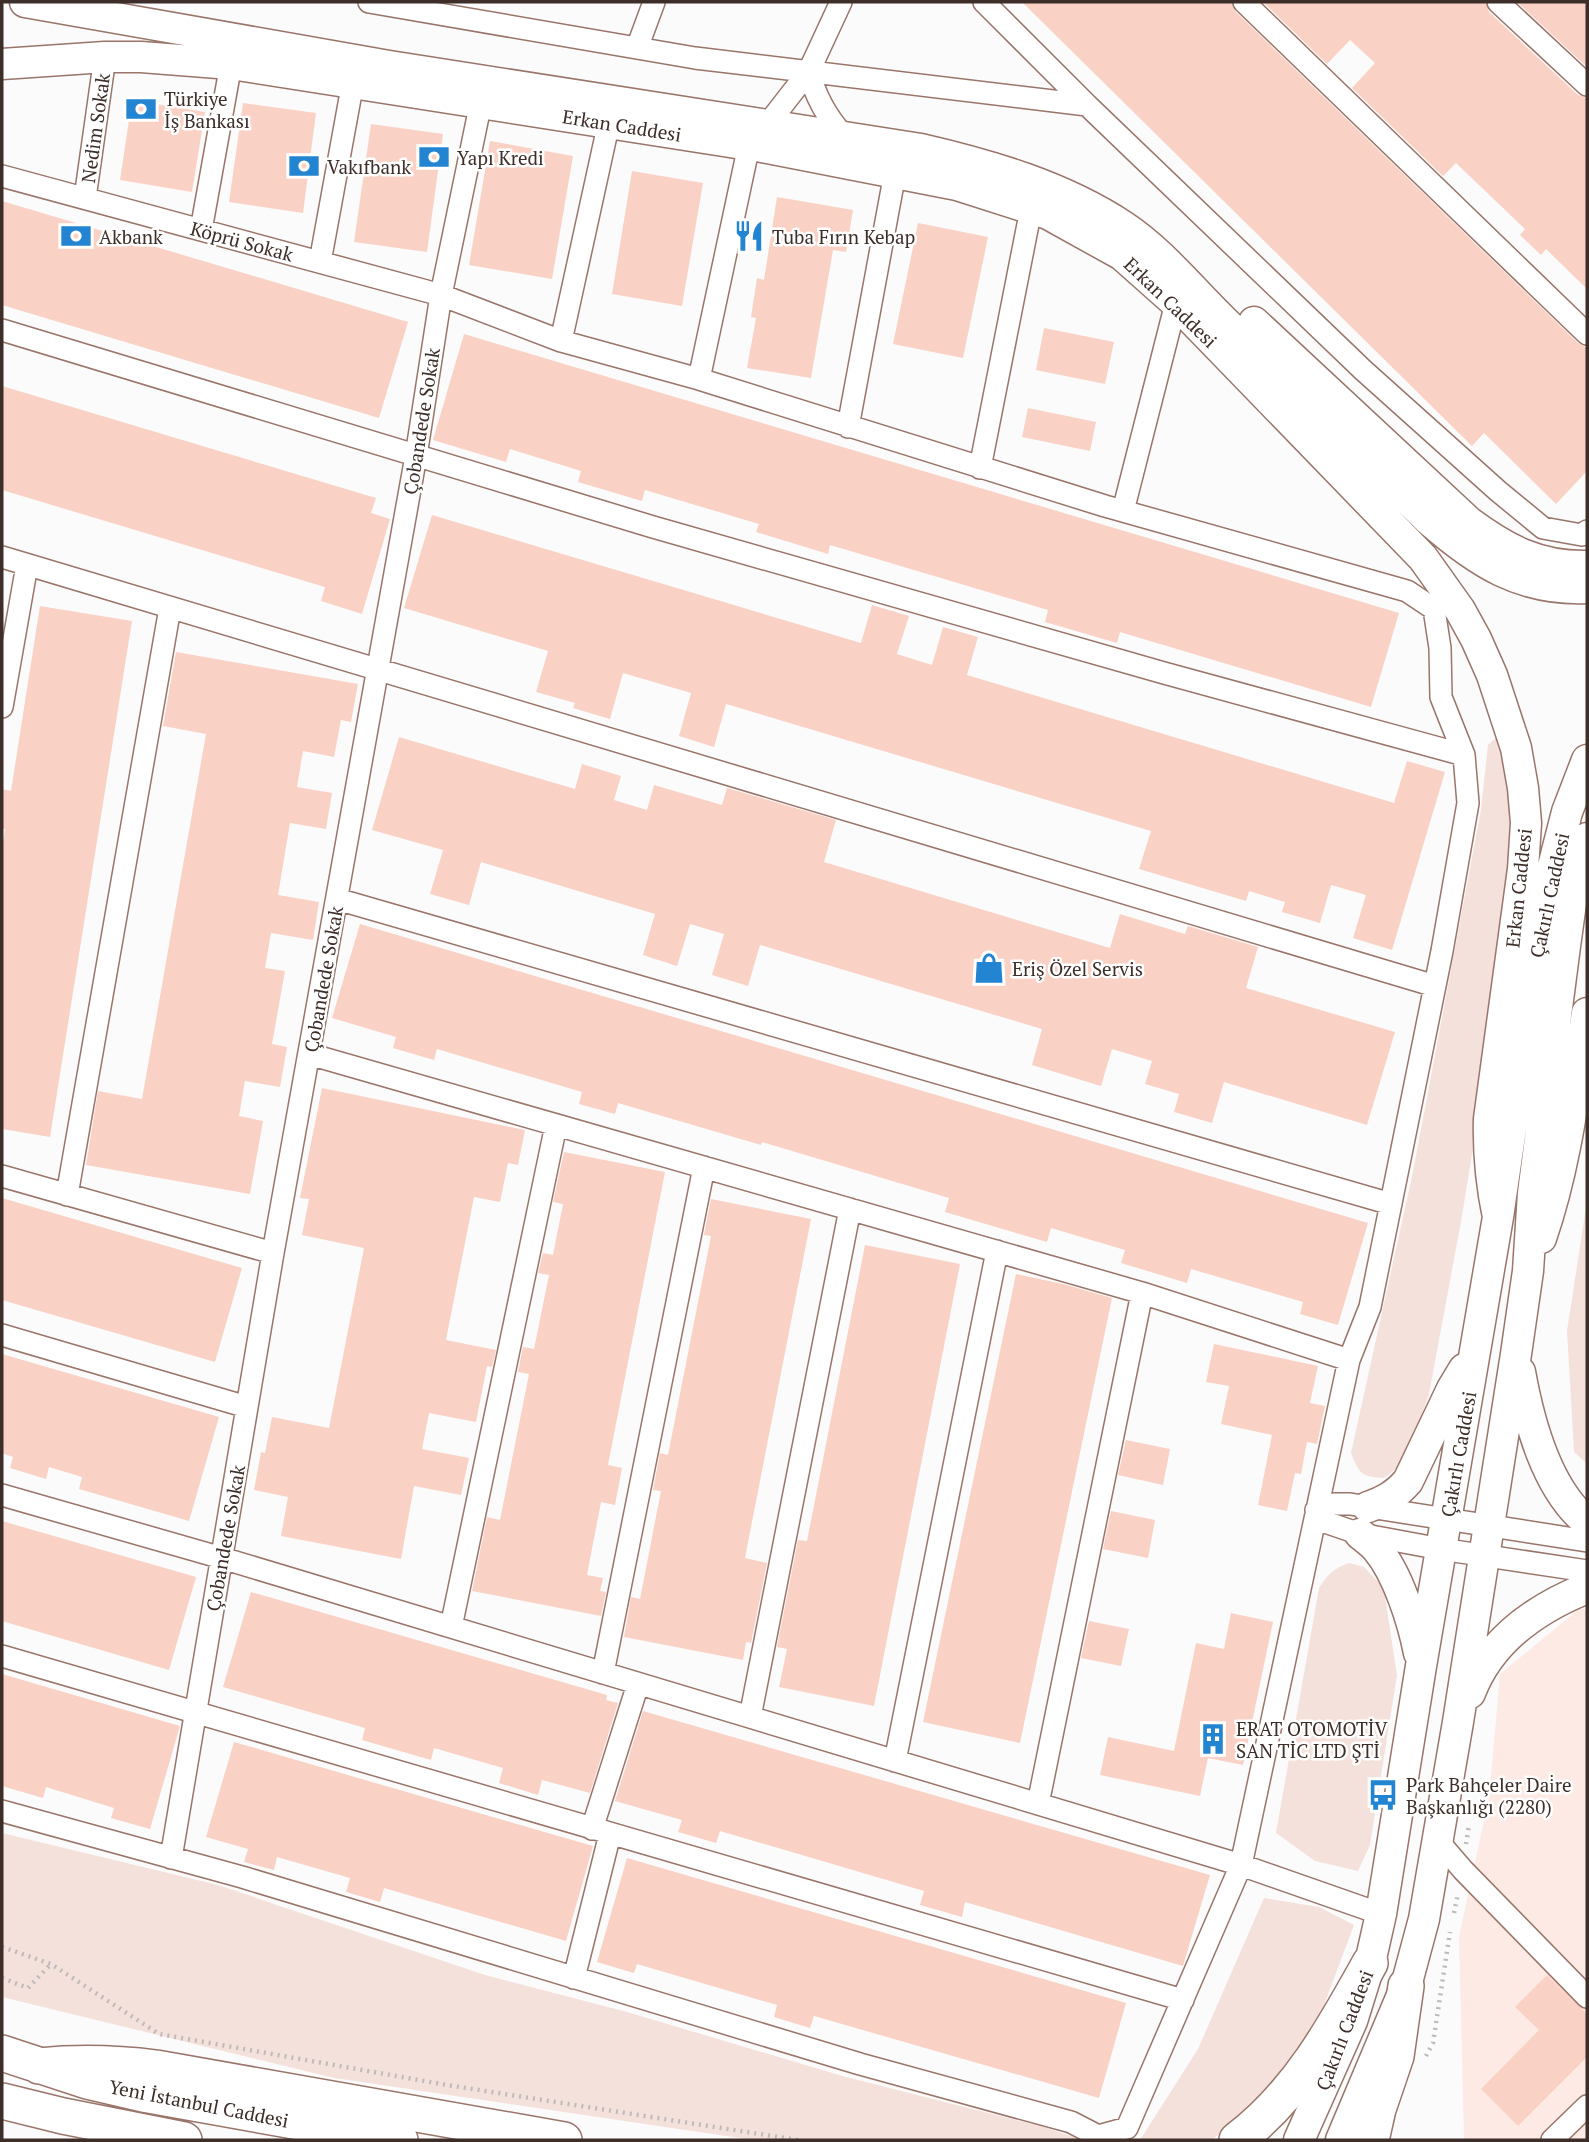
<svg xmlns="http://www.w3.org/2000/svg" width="1589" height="2142" font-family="'PT Serif',serif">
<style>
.built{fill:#feeae4}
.green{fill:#f5e1db}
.building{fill:#fad1c5}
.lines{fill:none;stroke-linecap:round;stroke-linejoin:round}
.minor-casing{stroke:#99756a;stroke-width:24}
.secondary-casing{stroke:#99756a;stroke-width:33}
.trunk-casing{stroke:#99756a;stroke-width:38}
.path{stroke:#bfbab9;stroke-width:4.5;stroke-dasharray:2 5;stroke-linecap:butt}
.minor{stroke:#fff;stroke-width:21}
.secondary{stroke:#fff;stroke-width:30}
.trunk{stroke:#fff;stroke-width:35}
.labels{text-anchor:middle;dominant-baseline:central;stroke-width:5;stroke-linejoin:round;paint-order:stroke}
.poi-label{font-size:19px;fill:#3d2e29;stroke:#fff;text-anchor:start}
.street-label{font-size:19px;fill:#3d2e29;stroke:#fff}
</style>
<rect width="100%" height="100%" fill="#fbfbfb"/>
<path class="built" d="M 1579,1609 L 1587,1609 L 1587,2140 L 1464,2140 L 1459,1936 L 1489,1798 L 1500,1674 Z"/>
<path class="green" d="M 1499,735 L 1505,759 L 1510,805 L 1508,931 L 1462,1216 L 1429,1394 L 1405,1462 L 1384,1478 C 1361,1477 1359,1473 1351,1453 L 1413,1172 L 1481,810 L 1488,745 Z
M 1587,1201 L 1587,1464 L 1574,1452 L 1567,1331 Z
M 1349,1563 L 1364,1567 L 1381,1585 L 1385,1597 L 1397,1675 L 1370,1845 L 1358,1871 L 1315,1861 L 1276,1833 L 1319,1588 C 1327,1575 1334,1568 1349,1563 Z
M 2,1833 L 218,1885 L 485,1975 L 627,2012 L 846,2077 L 1044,2127 L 1082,2140 L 753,2140 L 334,2078 L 2,1997 Z
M 1264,1898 L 1319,1907 L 1354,1925 L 1318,2021 L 1269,2092 L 1212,2140 L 1140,2140 L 1198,2049 Z"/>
<path class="building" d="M 1022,2 L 1231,2 L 1235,11 L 1578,343 L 1587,348 L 1587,471 L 1556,504 L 1484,433 L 1472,446 Z
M 1263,2 L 1485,2 L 1489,12 L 1578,95 L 1587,98 L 1587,289 L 1546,249 L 1541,255 L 1520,235 L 1525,229 L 1456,163 L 1443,176 L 1352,88 L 1375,63 L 1350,40 L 1327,64 Z
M 1517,2 L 1587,2 L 1587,67 Z
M 132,100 L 205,112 L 192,192 L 120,180 Z
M 243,103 L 316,113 L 303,213 L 229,202 Z
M 371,124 L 443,134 L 427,252 L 354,242 Z
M 490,141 L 573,156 L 552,279 L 469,265 Z
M 632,171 L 703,183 L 682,306 L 612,294 Z
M 777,197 L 853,210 L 846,252 L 833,250 L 811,378 L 747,368 L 756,318 L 751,317 L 757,278 L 764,280 Z
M 2,201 L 408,322 L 379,418 L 2,305 Z
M 918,223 L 988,237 L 963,358 L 893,344 Z
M 1044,328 L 1114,342 L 1105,384 L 1036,370 Z
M 464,334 L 1399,613 L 1371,707 L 1120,632 L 1117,643 L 1045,622 L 1048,610 L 830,545 L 828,554 L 756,532 L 759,524 L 645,490 L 642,501 L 578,482 L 581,471 L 510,449 L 506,462 L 433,440 Z
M 2,386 L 376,498 L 371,513 L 390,519 L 362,614 L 321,601 L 325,587 L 2,490 Z
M 1028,408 L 1096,422 L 1090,451 L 1022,437 Z
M 432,515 L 861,643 L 872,605 L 909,616 L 897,654 L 932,665 L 943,627 L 978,637 L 967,675 L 1394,803 L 1407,761 L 1445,772 L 1392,950 L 1353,938 L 1366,895 L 1331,885 L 1320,923 L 1282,912 L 1285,902 L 1249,891 L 1246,901 L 1139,869 L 1151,831 L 726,704 L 714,747 L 679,736 L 691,693 L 623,673 L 610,719 L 573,708 L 575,703 L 536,692 L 548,651 L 404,608 Z
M 40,606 L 132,621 L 50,1137 L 2,1129 L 2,850 L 5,829 L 2,828 L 2,789 L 11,791 Z
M 176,652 L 358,684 L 351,722 L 341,720 L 334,757 L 303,751 L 297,787 L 332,793 L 326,829 L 290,823 L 278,895 L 319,902 L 313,940 L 271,933 L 265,968 L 285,971 L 272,1044 L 287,1047 L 280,1087 L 245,1081 L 239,1116 L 263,1121 L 250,1194 L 86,1165 L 98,1091 L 142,1099 L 206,734 L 163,726 Z
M 399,737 L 575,789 L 582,764 L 621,776 L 614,800 L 647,810 L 654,785 L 722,805 L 727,788 L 836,820 L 824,862 L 1110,948 L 1120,914 L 1185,934 L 1188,926 L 1258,947 L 1246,988 L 1395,1032 L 1367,1125 L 1224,1082 L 1212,1123 L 1174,1112 L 1179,1094 L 1145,1084 L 1152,1061 L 1112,1049 L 1101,1086 L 1032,1065 L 1042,1029 L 760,945 L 748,986 L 712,975 L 724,934 L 690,924 L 677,966 L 643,955 L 655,914 L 481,862 L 469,905 L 430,894 L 443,850 L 372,830 Z
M 360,924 L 1368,1223 L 1338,1325 L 1300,1314 L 1303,1302 L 1191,1269 L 1187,1283 L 1121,1263 L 1125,1250 L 1051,1228 L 1047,1242 L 945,1212 L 949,1198 L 762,1142 L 761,1145 L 618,1103 L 615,1114 L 579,1104 L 582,1092 L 437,1049 L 434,1060 L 393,1048 L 396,1037 L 332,1018 Z
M 322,1088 L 525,1130 L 518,1165 L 508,1163 L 500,1202 L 474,1197 L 446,1340 L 496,1350 L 492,1367 L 487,1366 L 476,1422 L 429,1413 L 422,1449 L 469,1458 L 461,1495 L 414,1486 L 401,1559 L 281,1536 L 288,1497 L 254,1490 L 261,1452 L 265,1453 L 272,1417 L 329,1428 L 364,1248 L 302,1235 L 309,1199 L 300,1198 Z
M 564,1152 L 665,1172 L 608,1465 L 622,1468 L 615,1505 L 601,1502 L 587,1575 L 603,1578 L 600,1591 L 606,1592 L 601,1616 L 472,1591 L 487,1517 L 500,1520 L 529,1374 L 518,1372 L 523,1347 L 534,1349 L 549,1275 L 538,1273 L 543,1253 L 553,1255 L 563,1204 L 553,1202 Z
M 2,1198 L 242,1268 L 215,1362 L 2,1300 Z
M 711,1199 L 811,1219 L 745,1558 L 767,1563 L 751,1643 L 746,1642 L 743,1660 L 624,1637 L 631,1597 L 640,1599 L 661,1491 L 653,1490 L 660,1453 L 668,1455 L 711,1236 L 704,1235 Z
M 865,1245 L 960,1264 L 874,1706 L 779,1687 L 787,1649 L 777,1647 L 798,1540 L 807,1541 Z
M 1016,1274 L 1063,1284 L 1112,1298 L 1020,1743 L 923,1722 Z
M 1214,1344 L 1318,1366 L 1310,1403 L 1325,1406 L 1317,1444 L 1307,1442 L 1301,1474 L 1295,1473 L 1287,1511 L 1258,1505 L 1272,1435 L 1221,1424 L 1229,1386 L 1206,1382 Z
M 2,1354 L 219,1417 L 189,1521 L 79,1489 L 82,1477 L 49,1467 L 46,1479 L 10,1468 L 13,1457 L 2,1453 Z
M 1126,1440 L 1170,1449 L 1163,1485 L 1118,1475 Z
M 1111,1511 L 1155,1520 L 1148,1558 L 1103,1549 Z
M 2,1521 L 196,1577 L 169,1670 L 2,1621 Z
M 251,1592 L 607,1695 L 606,1700 L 618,1703 L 590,1793 L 542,1780 L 538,1795 L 499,1783 L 503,1768 L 434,1748 L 431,1760 L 362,1740 L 365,1728 L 223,1687 Z
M 1231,1613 L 1273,1622 L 1243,1765 L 1208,1758 L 1200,1796 L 1100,1775 L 1108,1737 L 1174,1751 L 1196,1643 L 1224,1649 Z
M 1089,1621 L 1129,1629 L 1121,1666 L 1081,1658 Z
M 2,1674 L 180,1726 L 150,1829 L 111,1818 L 114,1808 L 46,1787 L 43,1798 L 2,1786 Z
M 643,1711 L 1210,1875 L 1183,1966 L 965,1902 L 962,1917 L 920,1905 L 924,1891 L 720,1831 L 716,1843 L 678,1832 L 682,1820 L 615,1801 Z
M 234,1742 L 593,1846 L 566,1941 L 384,1888 L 380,1902 L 346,1892 L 350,1878 L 277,1857 L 274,1870 L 244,1862 L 248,1849 L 206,1837 Z
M 627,1858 L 1126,2003 L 1099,2098 L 814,2016 L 810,2028 L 774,2017 L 777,2005 L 637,1964 L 634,1973 L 597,1962 Z
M 1547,1975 L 1587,2014 L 1587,2057 L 1518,2126 L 1481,2089 L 1539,2030 L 1515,2007 Z"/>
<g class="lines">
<defs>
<path id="minor" d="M 369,2 L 695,58 L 1087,105 L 1363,370 L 1498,491 L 1543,528 L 1582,535 L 1587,531
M 984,2 L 1087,105
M 1244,2 L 1587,334
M 1498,2 L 1587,85
M 637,48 L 654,2
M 809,71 C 815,96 826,116 843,135
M 767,125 L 809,71 L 841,2
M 2,176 L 441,295 L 561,341 L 699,379 L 1105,506 L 1407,591 L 1434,609 L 1440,648 L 1441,697 L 1464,755 L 1468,803 L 1442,951 L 1370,1307 L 1349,1360 L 1241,1865 L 1127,2128 L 1098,2136 L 1071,2122 L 860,2064 L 242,1877 L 2,1811
M 85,198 L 105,57
M 201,230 L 231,64
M 320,262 L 353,82
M 2,330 L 653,527 L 1164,673 L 1464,755
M 561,341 L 609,122
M 699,379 L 749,145
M 848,427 L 895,173
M 980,468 L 1031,209
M 1123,511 L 1176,303
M 2,557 L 1435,986
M 2,707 L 27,565
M 337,899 L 1391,1204
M 309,1054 L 1142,1293 L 1349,1360
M 2,1176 L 273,1253
M 67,1195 L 170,608
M 2,1335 L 247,1407
M 2,1495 L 222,1558 L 1241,1865 L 1381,1914
M 1587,1541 L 1350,1504 L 1334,1504 L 1316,1510 L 1328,1523 L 1360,1534 L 1441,1549 L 1587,1571
M 451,1627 L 556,1125
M 2,1656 L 1183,2000
M 603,1673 L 704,1167
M 750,1717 L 850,1209
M 895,1761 L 997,1251
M 1038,1804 L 1142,1293
M 592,1829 L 638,1684
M 1439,1842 L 1463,1870 L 1587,1997
M 171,1858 L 273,1253 L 416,456 L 441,295 L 481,102
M 574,1978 L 610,1834
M 1552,2140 L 1587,2106"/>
<path id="secondary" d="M 25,2 L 389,66 L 921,149 C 991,165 1064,187 1123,226 C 1161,251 1191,289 1224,321 C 1292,387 1361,453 1429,520 C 1477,562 1521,591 1587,588
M 2,64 L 105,57 L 141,57 L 231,64 L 762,147 L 957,185 L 1048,214 L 1122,255 L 1176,303 L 1423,558 L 1460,610 L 1476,639 L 1492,675 L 1516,748 L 1523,788 L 1526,823 L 1523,869 L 1489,1119 C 1488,1153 1491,1184 1498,1217
M 1254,322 L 1469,522 C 1507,550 1539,567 1587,566
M 1541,1238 C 1566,1166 1575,1088 1587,1013
M 1520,1372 C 1529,1422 1546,1488 1587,1522
M 1368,1507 C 1385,1501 1396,1495 1408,1481 L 1452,1389 L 1464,1369
M 1360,1534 C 1366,1539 1372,1543 1377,1549 C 1398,1574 1413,1622 1419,1653
M 1470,1693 C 1490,1640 1537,1608 1587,1588
M 1299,2140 L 1352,2021 L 1370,1963 L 1381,1914 L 1421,1666 L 1498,1217 L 1545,898 L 1567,812 L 1587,760
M 1341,2140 L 1406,1986 L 1424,1919 L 1458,1722 L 1516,1354 L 1528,1271 L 1533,1193 L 1565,946 L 1571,903 L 1587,838"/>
<path id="trunk" d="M 2,2053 L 87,2081 L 143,2094 L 400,2140
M 39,2066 C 79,2062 116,2063 156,2068 L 564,2140
M 2,2101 L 63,2116 L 184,2140
M 1237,2140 C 1297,2095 1334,2028 1370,1963
M 1371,2140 L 1378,2109 L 1396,2056 L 1406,1986"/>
</defs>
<use href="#minor" class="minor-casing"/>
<use href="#secondary" class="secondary-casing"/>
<use href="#trunk" class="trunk-casing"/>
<path class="path" d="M 1466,1844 L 1469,1825
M 1454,1913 L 1458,1894
M 2,1947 L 51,1964 L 159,2034 L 447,2085 L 798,2140
M 2,1978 L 28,1988 L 51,1964
M 1426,2056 L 1433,2043 L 1450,1932"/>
<use href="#minor" class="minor"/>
<use href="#secondary" class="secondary"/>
<use href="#trunk" class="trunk"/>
</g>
<defs>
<symbol id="bank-bare" viewBox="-9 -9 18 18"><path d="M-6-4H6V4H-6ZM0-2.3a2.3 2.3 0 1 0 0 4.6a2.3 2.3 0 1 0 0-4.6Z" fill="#2385d1" stroke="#fff" stroke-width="2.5" paint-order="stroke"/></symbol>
<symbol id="restaurant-bare" viewBox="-9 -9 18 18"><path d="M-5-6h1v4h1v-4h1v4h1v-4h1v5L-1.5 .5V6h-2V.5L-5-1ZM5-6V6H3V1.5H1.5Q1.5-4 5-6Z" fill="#2385d1" stroke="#fff" stroke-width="2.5" paint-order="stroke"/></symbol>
<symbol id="shop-bare" viewBox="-9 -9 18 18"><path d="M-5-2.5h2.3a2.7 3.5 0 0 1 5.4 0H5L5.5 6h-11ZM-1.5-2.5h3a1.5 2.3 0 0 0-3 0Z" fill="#2385d1" stroke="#fff" stroke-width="2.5" paint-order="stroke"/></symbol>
<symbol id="building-bare" viewBox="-9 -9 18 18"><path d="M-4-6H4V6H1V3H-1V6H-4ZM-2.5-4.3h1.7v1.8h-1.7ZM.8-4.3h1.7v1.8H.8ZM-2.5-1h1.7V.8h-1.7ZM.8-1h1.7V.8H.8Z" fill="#2385d1" stroke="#fff" stroke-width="2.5" paint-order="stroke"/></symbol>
<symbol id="bus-bare" viewBox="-9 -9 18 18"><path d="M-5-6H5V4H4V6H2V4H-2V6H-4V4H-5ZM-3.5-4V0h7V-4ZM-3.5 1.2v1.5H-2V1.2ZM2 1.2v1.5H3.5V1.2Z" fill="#2385d1" stroke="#fff" stroke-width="2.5" paint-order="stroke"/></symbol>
</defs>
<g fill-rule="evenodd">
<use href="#bank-bare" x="119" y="87" width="44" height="44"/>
<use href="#bank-bare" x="412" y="135" width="44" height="44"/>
<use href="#bank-bare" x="282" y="144" width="44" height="44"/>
<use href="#bank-bare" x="54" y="214" width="44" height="44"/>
<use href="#restaurant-bare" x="727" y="214" width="44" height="44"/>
<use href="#shop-bare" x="967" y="946" width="44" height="44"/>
<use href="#building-bare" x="1191" y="1717" width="44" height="44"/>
<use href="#bus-bare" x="1361" y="1773" width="44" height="44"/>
</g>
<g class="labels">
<g class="poi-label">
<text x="164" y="98">Türkiye<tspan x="164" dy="22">İş Bankası</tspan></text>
<text x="457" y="157">Yapı Kredi</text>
<text x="327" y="166">Vakıfbank</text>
<text x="99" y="236">Akbank</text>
<text x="772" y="236">Tuba Fırın Kebap</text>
<text x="1012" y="968">Eriş Özel Servis</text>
<text x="1236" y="1728">ERAT OTOMOTİV<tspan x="1236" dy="22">SAN TİC LTD ŞTİ</tspan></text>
<text x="1406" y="1784">Park Bahçeler Dai̇re<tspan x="1406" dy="22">Başkanlığı (2280)</tspan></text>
</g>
<g class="street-label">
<text transform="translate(622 125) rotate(9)">Erkan Caddesi</text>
<text transform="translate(95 128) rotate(-82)">Nedim Sokak</text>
<text transform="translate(242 241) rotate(15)">Köprü Sokak</text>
<text transform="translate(1171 302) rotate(44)">Erkan Caddesi</text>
<text transform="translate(421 421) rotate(-81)">Çobandede Sokak</text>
<text transform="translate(1518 888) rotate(-84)">Erkan Caddesi</text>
<text transform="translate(1549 895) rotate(-78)">Çakırlı Caddesi</text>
<text transform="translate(323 979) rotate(-80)">Çobandede Sokak</text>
<text transform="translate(1458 1454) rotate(-80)">Çakırlı Caddesi</text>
<text transform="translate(225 1538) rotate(-80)">Çobandede Sokak</text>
<text transform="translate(1344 2030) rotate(-69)">Çakırlı Caddesi</text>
<text transform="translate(199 2103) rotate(11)">Yeni İstanbul Caddesi</text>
</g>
</g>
<rect width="1589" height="2142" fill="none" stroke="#3d2e29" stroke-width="7"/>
</svg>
